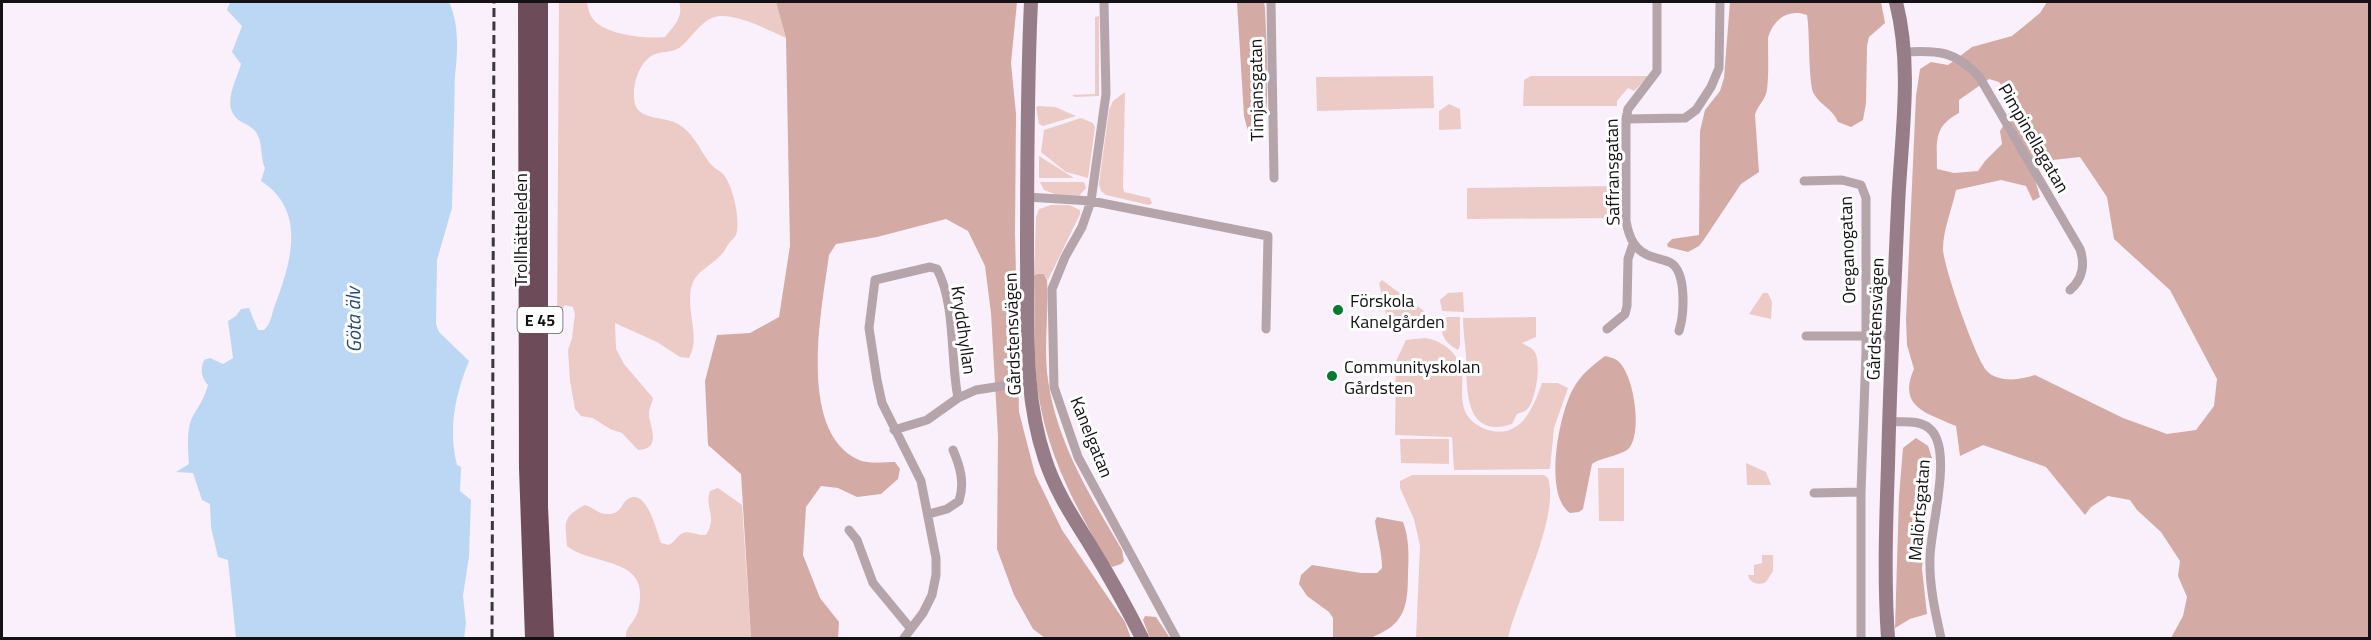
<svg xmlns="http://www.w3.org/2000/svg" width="2371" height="640" font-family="'Titillium Web',sans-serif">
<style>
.green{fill:#eccac6}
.forest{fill:#d4aaa4;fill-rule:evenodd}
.water{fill:#bcd7f4}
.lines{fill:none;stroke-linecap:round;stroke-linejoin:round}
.street{stroke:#b5a4aa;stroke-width:9}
.secondary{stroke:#977d87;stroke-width:14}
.highway{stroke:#6d4b59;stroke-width:16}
.rail{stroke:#3b373c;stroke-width:3;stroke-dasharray:9 4.5;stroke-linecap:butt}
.poi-dot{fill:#007a31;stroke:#fff;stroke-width:2}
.labels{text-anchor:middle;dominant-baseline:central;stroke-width:6;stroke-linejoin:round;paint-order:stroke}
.shield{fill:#fff;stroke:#5b595c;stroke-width:1.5}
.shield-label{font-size:16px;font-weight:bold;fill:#151216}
.street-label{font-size:18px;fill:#151216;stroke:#fff}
.poi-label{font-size:18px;fill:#151216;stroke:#fff;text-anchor:start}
.water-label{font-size:20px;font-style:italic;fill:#244b73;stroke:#fff}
</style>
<rect width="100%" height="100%" fill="#f9f0fb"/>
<path class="green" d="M 559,2 L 587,2 C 588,8 589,14 593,19 C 605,35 646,39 665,37 C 674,25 684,17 679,2 L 776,2 L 786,38 C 769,30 741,16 722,16 C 702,16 693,38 679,48 C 671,53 661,51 653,55 C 638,63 631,88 635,104 C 640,121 666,116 678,124 C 693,132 700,150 709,162 C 713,168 719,170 723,174 C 733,185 741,221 736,235 C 735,237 731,241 730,242 C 726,247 724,253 719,257 C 711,265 698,271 693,282 C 683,306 702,336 689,358 L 680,357 L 657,342 L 615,323 L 616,349 L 624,364 L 653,398 C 652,403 649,409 649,413 C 648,424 664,449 638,450 L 622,433 L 610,429 L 593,418 L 581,416 L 575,409 L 570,381 L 568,350 L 572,338 L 575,314 L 573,307 L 565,305 C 559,312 562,321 557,329 Z
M 1099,16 L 1099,96 L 1075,97 L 1072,95 L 1095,94 L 1095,17 Z
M 1433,76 L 1434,108 L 1317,111 L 1316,77 Z
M 1531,76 L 1649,76 L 1634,91 L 1628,88 L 1617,101 L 1617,106 L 1523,106 L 1524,80 Z
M 1125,92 L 1123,187 L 1124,192 L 1150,198 L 1152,203 L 1149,205 L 1106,195 L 1101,191 L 1099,184 L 1109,110 L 1113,101 Z
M 1449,104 L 1460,109 L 1461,129 L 1439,130 L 1439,111 Z
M 1039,106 L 1055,107 L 1076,116 L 1043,126 L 1039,124 L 1036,107 Z
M 1081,118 L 1093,123 L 1095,127 L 1088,178 L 1066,172 L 1041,152 L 1044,130 Z
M 1039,156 L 1074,178 L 1039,178 Z
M 1040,182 L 1084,182 L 1086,188 L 1079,196 L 1057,195 L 1044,190 Z
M 1619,186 L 1619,218 L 1467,219 L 1467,188 Z
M 1051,205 L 1069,205 L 1080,210 L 1080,214 L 1048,280 L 1044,274 L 1034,276 L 1036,217 L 1039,209 Z
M 1382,280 L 1424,311 L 1408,329 L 1401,331 L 1393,329 L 1388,322 L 1379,283 Z
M 1463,292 L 1464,312 L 1442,311 L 1440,300 L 1448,293 Z
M 1763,293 L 1768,293 L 1772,302 L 1771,319 L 1749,314 Z
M 1447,317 L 1460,317 L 1460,346 L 1458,350 C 1445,343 1440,335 1442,321 Z
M 1536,317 L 1536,337 L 1522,343 C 1526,346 1531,347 1534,351 C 1542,361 1536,397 1529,407 C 1526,412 1522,412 1517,414 L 1512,424 C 1463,440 1467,386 1466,355 C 1465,343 1463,330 1463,318 Z
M 1425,338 C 1439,340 1451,348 1458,360 C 1467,375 1458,395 1465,411 C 1468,419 1477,426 1485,429 C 1520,441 1533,409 1542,383 L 1558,383 L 1568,388 L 1554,428 L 1550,469 L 1454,470 L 1452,437 L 1395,435 L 1396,361 L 1406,340 Z
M 1400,439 L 1449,439 L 1449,464 L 1401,463 Z
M 1746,463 L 1766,472 L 1771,485 L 1747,485 Z
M 1598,468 L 1624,468 L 1624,521 L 1599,521 Z
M 1412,475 L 1544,475 L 1548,478 C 1560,518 1517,597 1508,638 L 1416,638 L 1420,546 L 1414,519 L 1400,488 L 1400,481 Z
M 718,488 L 742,505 L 751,638 L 626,638 C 625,627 633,624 637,614 C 639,609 640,601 640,595 C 642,558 588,564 567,546 C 565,522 562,517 585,505 C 593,507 598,514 606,514 C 622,515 620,504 628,499 C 647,487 657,533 661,543 L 669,545 C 674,542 677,537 681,534 C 688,529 698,536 706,535 C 718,516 704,508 710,491 Z
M 1762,555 L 1773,555 L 1773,571 L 1766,582 C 1759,586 1749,583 1748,575 L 1754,575 L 1754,565 L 1762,563 Z"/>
<path class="forest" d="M 776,2 L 1017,2 L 1011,63 L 1016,114 L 1015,232 L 1019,412 L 1035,474 L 1062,530 L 1125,622 L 1131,638 L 1045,638 L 1033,629 L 1014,595 L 997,549 L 998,436 L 991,313 L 985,266 L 968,231 L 946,219 L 877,237 L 836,244 L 829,255 C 822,308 796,432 859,460 C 868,464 885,462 895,462 L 900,469 L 898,479 L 881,494 L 857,497 L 838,488 L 821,486 L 806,507 L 803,555 L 820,598 L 839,622 L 838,638 L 751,638 L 741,474 L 708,445 L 705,381 L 717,335 L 750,333 L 779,317 L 790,246 L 786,38 Z
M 1237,2 L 1264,2 L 1265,8 C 1266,33 1272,120 1260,138 L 1249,135 L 1244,116 Z
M 1730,2 L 1881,2 L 1885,23 L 1869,37 L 1867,46 L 1866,103 L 1863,120 L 1851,127 L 1838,122 C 1833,109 1820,105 1814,94 C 1808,85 1810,31 1807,15 C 1788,8 1773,20 1768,38 C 1768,55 1769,73 1767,90 C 1765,101 1757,106 1755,115 L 1759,172 L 1741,184 L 1703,241 L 1699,246 L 1688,252 L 1668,247 L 1667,244 L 1672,239 L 1699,235 L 1700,131 L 1705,110 L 1720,91 L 1724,78 Z
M 2047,2 L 2369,2 L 2369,638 L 2171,638 L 2183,616 L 2187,597 L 2178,576 L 2180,561 L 2161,532 L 2137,510 L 2130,500 L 2108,496 L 2091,507 L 2085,515 L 2046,467 L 1983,445 L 1960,456 L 1956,426 C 1927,413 1897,407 1914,369 L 1907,345 L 1906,319 L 1916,96 L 1920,69 L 1931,62 L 1948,65 L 1972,47 L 2012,36 L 2040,13 ZM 1989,79 L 1999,82 C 2012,101 2013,111 2000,131 L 2002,144 L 1985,161 L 1978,171 L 1954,173 L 1937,169 C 1937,141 1933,127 1959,113 L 1959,100 ZM 2080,157 L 2107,197 L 2114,239 L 2170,290 L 2217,379 L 2214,406 L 2196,430 L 2167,434 L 2123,418 L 2035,375 C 2022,380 1998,383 1987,371 C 1976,360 1943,265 1943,249 C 1943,230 1952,209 1956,190 L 2001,180 L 2026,186 L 2033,201 L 2040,197 L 2034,176 L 2044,161 Z
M 1037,274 L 1044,274 L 1047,280 C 1049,311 1044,342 1047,372 C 1054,438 1089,494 1122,550 L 1124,561 L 1121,564 L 1112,567 L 1108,562 C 1073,503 1043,447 1036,376 C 1034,343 1035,309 1034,276 Z
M 1605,356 C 1609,357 1614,358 1618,361 C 1634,375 1642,429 1630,447 C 1625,455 1602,457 1592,464 L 1583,509 L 1579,512 L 1570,513 C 1543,495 1559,414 1573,389 C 1581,374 1592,366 1605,356 Z
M 1916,438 L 1928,446 L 1932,458 L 1922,569 L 1927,614 L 1910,619 L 1895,628 L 1899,497 L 1903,448 Z
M 1377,517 L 1403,522 C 1409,538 1409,555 1408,572 C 1408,607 1405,625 1370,638 C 1360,640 1344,639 1333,638 L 1333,618 L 1329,612 L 1307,596 L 1299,584 L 1301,575 L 1312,565 L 1361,573 L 1377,573 L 1382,568 C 1382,552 1377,537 1375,521 Z
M 1145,616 L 1156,617 L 1170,638 L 1150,638 L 1143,620 Z"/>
<path class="water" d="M 230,2 L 449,2 C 459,23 458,51 455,75 L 452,208 L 437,260 L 436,324 L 439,332 L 469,361 C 455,395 448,430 457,465 L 461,467 L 460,491 L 471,500 L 469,556 L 463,596 L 466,623 L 464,638 L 236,638 L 228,560 L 218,557 L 211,527 L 210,504 L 202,500 L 193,473 L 176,472 L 189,464 C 188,451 186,428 193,416 C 200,404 204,399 208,385 C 201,378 200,369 204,360 L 210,358 L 223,364 L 233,358 L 228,321 L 236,316 L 241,309 L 249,308 L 258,330 L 264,330 C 272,322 271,315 275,305 C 291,262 307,211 261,181 L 265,168 C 260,158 263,146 258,136 C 255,128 247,125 240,121 C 220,107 236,82 241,64 L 232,52 L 242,26 L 227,10 Z"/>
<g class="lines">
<path class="street" d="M 1104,2 L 1106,94 L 1091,201 L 1082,227 L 1065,257 L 1052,289 L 1054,387 L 1078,457 L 1176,638
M 1271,2 L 1274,178
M 1657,2 L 1657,71 L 1628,109 L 1626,119 L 1626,221 C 1629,238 1635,252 1653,257 C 1659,259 1666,260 1671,263 C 1687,273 1684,315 1679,331
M 1904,52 C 1938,50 1957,51 1980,78 L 2080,249 C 2085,264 2083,279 2070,290
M 1626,119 L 1685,118 L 1696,110 L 1711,87 L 1719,68 L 1720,2
M 1804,181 L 1842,180 L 1861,185 L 1866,198 L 1866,352 L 1861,492 L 1861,638
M 1027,197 L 1091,201 L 1268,236 L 1266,329
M 1607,329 L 1625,314 L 1627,306 L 1628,259 L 1633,244
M 1806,336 L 1891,336
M 1889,422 C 1903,422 1922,419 1932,431 C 1952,454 1931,526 1930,557 C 1929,585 1935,611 1941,638
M 894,430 L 927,420 L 958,398 L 976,390 L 1029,382
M 1814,493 L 1861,492
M 929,514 L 947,509 L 959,501 C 965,483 960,466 953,450
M 849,530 L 857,540 L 873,583 L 911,629
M 904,638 L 923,613 L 932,595 L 936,575 L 936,558 L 921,481 L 882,403 L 877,380 L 869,328 L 875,280 L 930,267 L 937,269 C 956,305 950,358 958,398"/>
<path class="secondary" d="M 1031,2 C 1027,86 1027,171 1027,256 C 1028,324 1023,394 1045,459 C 1055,490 1072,516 1089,543 C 1108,574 1126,606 1142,638
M 1888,638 C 1884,581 1886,523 1888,465 C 1890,379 1894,292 1898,206 C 1901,137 1913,69 1896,2"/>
<path class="highway" d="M 526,2 L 527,468 L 533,638
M 540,2 L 540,507 L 546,638"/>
<path class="rail" d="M 492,638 L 494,2"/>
</g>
<g class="poi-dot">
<circle cx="1338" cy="310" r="6"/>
<circle cx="1332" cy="376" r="6"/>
</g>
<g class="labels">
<rect class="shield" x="517.5" y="307" width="45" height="26" rx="4.5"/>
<g class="shield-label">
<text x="540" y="320">E 45</text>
</g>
<g class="street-label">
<text transform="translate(1256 90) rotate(-91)">Timjansgatan</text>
<text transform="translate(2034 138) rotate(60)">Pimpinellagatan</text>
<text transform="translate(1612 172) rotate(-91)">Saffransgatan</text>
<text transform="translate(520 230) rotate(-90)">Trollhätteleden</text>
<text transform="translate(1847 250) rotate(-92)">Oreganogatan</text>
<text transform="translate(1875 319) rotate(-88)">Gårdstensvägen</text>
<text transform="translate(964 330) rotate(82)">Kryddhyllan</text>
<text transform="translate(1012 334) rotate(-92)">Gårdstensvägen</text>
<text transform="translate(1092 437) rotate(68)">Kanelgatan</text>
<text transform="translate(1919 510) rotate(-85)">Malörtsgatan</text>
</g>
<g class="poi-label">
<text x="1350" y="300">Förskola<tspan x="1350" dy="21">Kanelgården</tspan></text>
<text x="1344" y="366">Communityskolan<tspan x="1344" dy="21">Gårdsten</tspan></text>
</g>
<g class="water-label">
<text transform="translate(353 320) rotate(-91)">Göta älv</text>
</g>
</g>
<rect width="2371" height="640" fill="none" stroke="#151216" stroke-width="6"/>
</svg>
